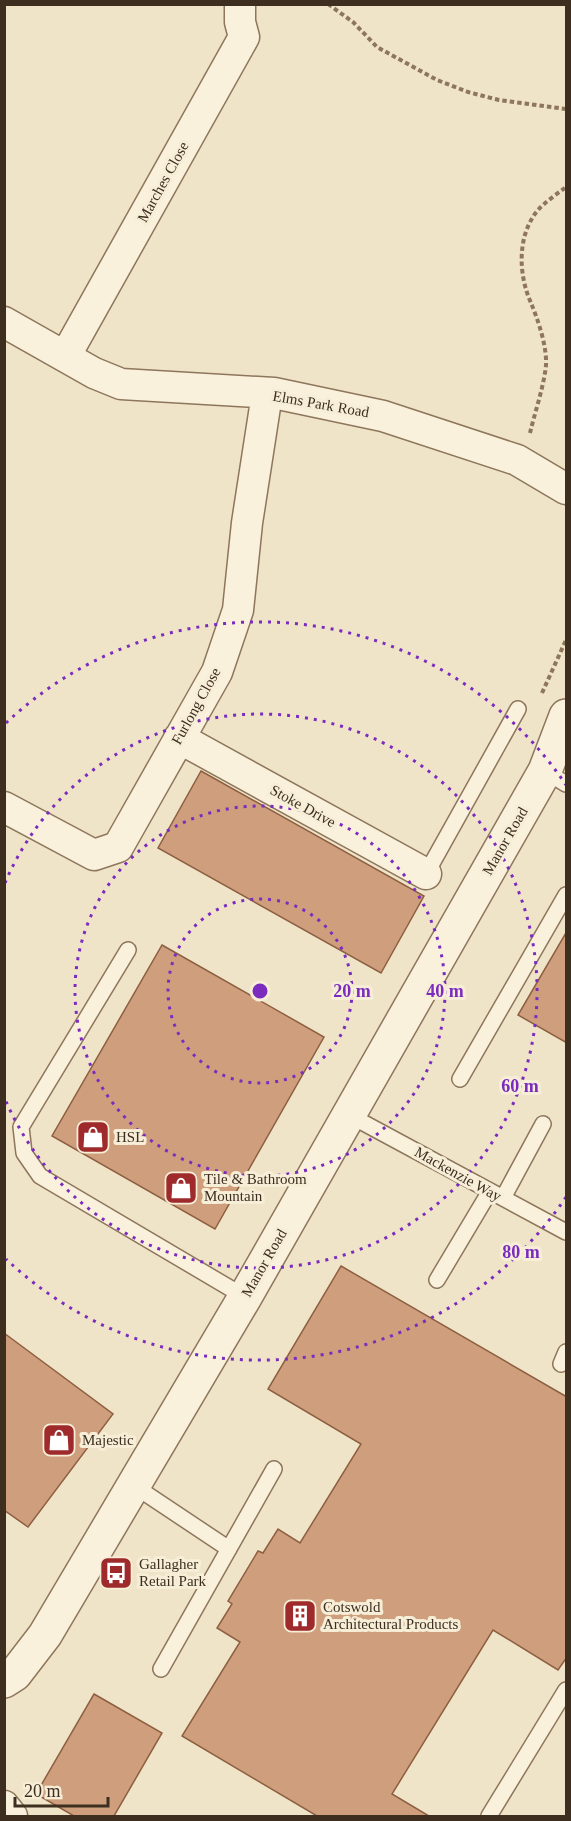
<svg xmlns="http://www.w3.org/2000/svg" width="571" height="1821" font-family="Georgia,serif">
<style>
.building{fill:#cf9f7d;stroke:#8d5f41;stroke-width:1.5}
.lines{fill:none;stroke-linecap:round;stroke-linejoin:round}
.service-casing{stroke:#8d765c;stroke-width:18}
.minor-casing{stroke:#8d765c;stroke-width:33}
.tertiary-casing{stroke:#8d765c;stroke-width:36}
.path{stroke:#8d765c;stroke-width:4;stroke-dasharray:4.5 3;stroke-linecap:butt}
.service{stroke:#faf1dc;stroke-width:15}
.minor{stroke:#faf1dc;stroke-width:30}
.tertiary{stroke:#faf1dc;stroke-width:33}
.ring{fill:none;stroke:#7b2cbf;stroke-width:3;stroke-dasharray:3 6}
.labels{text-anchor:middle;dominant-baseline:central;stroke-width:6;stroke-linejoin:round;paint-order:stroke}
.street-label{font-size:15px;fill:#3d2e20;stroke:#f7eed8}
.poi-label{font-size:15px;fill:#3d2e20;stroke:#f7eed8;text-anchor:start}
.centre{fill:#7b2cbf;stroke:#f7eed8;stroke-width:3}
.ring-label{font-size:18px;text-anchor:middle;font-weight:bold;fill:#7b2cbf;stroke:#f7eed8;stroke-width:6;stroke-linejoin:round;paint-order:stroke}
</style>
<rect width="100%" height="100%" fill="#f0e4c8"/>
<path class="building" d="M 201,771 L 424,896 L 381,973 L 158,848 Z
M 567,931 L 567,1043 L 518,1015 Z
M 162,945 L 324,1037 L 215,1229 L 52,1136 Z
M 341,1266 L 567,1397 L 567,1657 L 558,1670 L 493,1630 L 392,1794 L 429,1816 L 317,1816 L 182,1736 L 240,1642 L 217,1628 L 232,1604 L 228,1601 L 258,1551 L 263,1553 L 278,1529 L 300,1543 L 361,1444 L 268,1389 Z
M 4,1333 L 113,1414 L 28,1527 L 4,1510 Z
M 94,1694 L 162,1733 L 114,1816 L 74,1816 L 36,1794 Z"/>
<g class="lines">
<defs>
<path id="service" d="M 545,771 L 566,784
M 426,874 L 518,709
M 128,950 L 21,1127 L 24,1153 L 40,1176 L 245,1297
M 460,1079 L 566,895
M 349,1115 L 566,1232
M 503,1198 L 543,1124
M 437,1280 L 490,1191
M 561,1364 L 566,1352
M 133,1485 L 229,1549
M 161,1669 L 274,1469
M 489,1816 L 566,1690"/>
<path id="minor" d="M 4,322 L 94,373 L 121,384 L 274,393 L 383,416 L 517,460 L 566,489
M 66,355 L 244,37 L 240,22 L 240,4
M 179,738 L 426,874
M 4,807 L 94,855 L 118,847 L 217,672 L 238,610 L 247,523 L 267,394
M 4,1806 L 12,1816"/>
<path id="tertiary" d="M 4,1681 L 15,1674 L 45,1635 L 245,1297 L 545,771 L 566,716"/>
</defs>
<use href="#service" class="service-casing"/>
<use href="#minor" class="minor-casing"/>
<use href="#tertiary" class="tertiary-casing"/>
<path class="path" d="M 328,4 L 353,22 L 377,47 L 437,80 L 468,92 L 499,100 L 566,109
M 530,433 C 535,412 544,386 546,365 C 547,346 538,320 531,303 C 518,274 517,235 538,210 C 545,202 557,194 566,187
M 542,693 L 566,640"/>
<use href="#service" class="service"/>
<use href="#minor" class="minor"/>
<use href="#tertiary" class="tertiary"/>
</g>
<g class="ring">
<circle cx="260" cy="991" r="92"/>
<circle cx="260" cy="991" r="185"/>
<path d="M5 883A277 277 0 1 1 5 1099"/>
<path d="M566 1197A369 369 0 0 1 6 1259M6 723A369 369 0 0 1 566 785"/>
</g>
<defs>
<symbol id="shop-square" viewBox="-11 -11 22 22"><rect x="-9" y="-9" width="18" height="18" rx="4" fill="#9e2a2b" stroke="#f7eed8"/><path d="M-5-2.5h2.3a2.7 3.5 0 0 1 5.4 0H5L5.5 6h-11ZM-1.5-2.5h3a1.5 2.3 0 0 0-3 0Z" fill="#fff"/></symbol>
<symbol id="bus-square" viewBox="-11 -11 22 22"><rect x="-9" y="-9" width="18" height="18" rx="4" fill="#9e2a2b" stroke="#f7eed8"/><path d="M-5-6H5V4H4V6H2V4H-2V6H-4V4H-5ZM-3.5-4V0h7V-4ZM-3.5 1.2v1.5H-2V1.2ZM2 1.2v1.5H3.5V1.2Z" fill="#fff"/></symbol>
<symbol id="building-square" viewBox="-11 -11 22 22"><rect x="-9" y="-9" width="18" height="18" rx="4" fill="#9e2a2b" stroke="#f7eed8"/><path d="M-4-6H4V6H1V3H-1V6H-4ZM-2.5-4.3h1.7v1.8h-1.7ZM.8-4.3h1.7v1.8H.8ZM-2.5-1h1.7V.8h-1.7ZM.8-1h1.7V.8H.8Z" fill="#fff"/></symbol>
</defs>
<g fill-rule="evenodd">
<use href="#shop-square" x="74" y="1118" width="38" height="38"/>
<use href="#shop-square" x="162" y="1169" width="38" height="38"/>
<use href="#shop-square" x="40" y="1421" width="38" height="38"/>
<use href="#bus-square" x="97" y="1554" width="38" height="38"/>
<use href="#building-square" x="281" y="1597" width="38" height="38"/>
</g>
<g class="labels">
<g class="street-label">
<text transform="translate(163 182) rotate(-61)">Marches Close</text>
<text transform="translate(321 404) rotate(10)">Elms Park Road</text>
<text transform="translate(196 706) rotate(-61)">Furlong Close</text>
<text transform="translate(303 806) rotate(29)">Stoke Drive</text>
<text transform="translate(505 841) rotate(-60)">Manor Road</text>
<text transform="translate(458 1174) rotate(29)">Mackenzie Way</text>
<text transform="translate(264 1263) rotate(-60)">Manor Road</text>
</g>
<g class="poi-label">
<text x="116" y="1137">HSL</text>
<text x="204" y="1179">Tile &amp; Bathroom<tspan x="204" dy="17">Mountain</tspan></text>
<text x="82" y="1440">Majestic</text>
<text x="139" y="1564">Gallagher<tspan x="139" dy="17">Retail Park</tspan></text>
<text x="323" y="1607">Cotswold<tspan x="323" dy="17">Architectural Products</tspan></text>
</g>
</g>
<circle cx="260" cy="991" r="9" class="centre"/>
<g class="ring-label">
<text x="352" y="997">20 m</text>
<text x="445" y="997">40 m</text>
<text x="520" y="1092">60 m</text>
<text x="521" y="1258">80 m</text>
</g>
<rect width="571" height="1821" fill="none" stroke="#3d2e20" stroke-width="12"/>
<path d="M15 1797v9h93v-9" fill="none" stroke="#3d2e20" stroke-width="3"/>
<text x="24" y="1797" font-size="18" fill="#3d2e20" stroke="#f7eed8" stroke-width="4.5" paint-order="stroke">20 m</text>
</svg>
